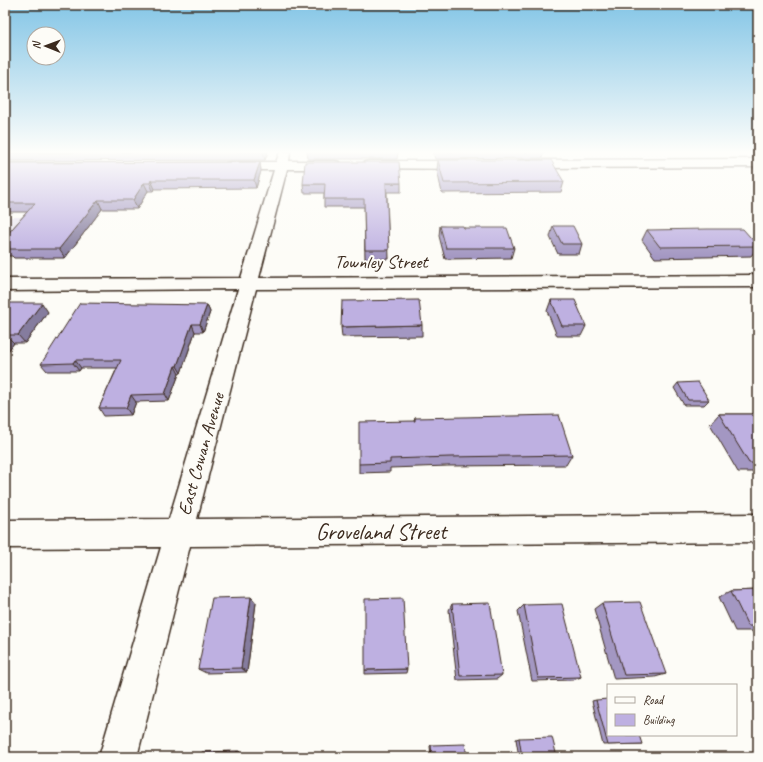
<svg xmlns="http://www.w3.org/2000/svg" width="763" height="762" font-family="Caveat,sans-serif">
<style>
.built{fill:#eae5f0}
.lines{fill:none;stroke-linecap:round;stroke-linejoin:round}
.minor-casing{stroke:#3b2a1e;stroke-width:3}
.minor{fill:#fdfcf7;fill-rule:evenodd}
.wall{fill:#a397c2;stroke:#3b2a1e}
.shaded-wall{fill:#857b9e;stroke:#3b2a1e}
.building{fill:#beb0e1;stroke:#3b2a1e}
.labels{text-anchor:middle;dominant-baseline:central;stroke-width:4;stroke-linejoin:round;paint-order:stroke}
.street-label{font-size:19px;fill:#3b2a1e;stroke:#fdfcf7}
.near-street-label{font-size:23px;fill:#3b2a1e;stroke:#fdfcf7}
</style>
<rect width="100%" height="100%" fill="#fdfcf7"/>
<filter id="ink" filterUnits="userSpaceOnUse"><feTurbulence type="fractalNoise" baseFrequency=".025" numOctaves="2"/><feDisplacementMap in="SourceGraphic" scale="8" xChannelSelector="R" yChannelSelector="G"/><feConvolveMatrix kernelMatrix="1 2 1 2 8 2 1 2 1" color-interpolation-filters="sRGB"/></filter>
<g filter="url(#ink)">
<path class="built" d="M 5,217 L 32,217 L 5,246 Z"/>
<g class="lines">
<defs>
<path id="minor" d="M 280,152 L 290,152 L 289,161 L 335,161 L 340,162 L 342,165 L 340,168 L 335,169 L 287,169 L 259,278 L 758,275 L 758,287 L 256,289 L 197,519 L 758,514 L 758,542 L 190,546 L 137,757 L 99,757 L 161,547 L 5,548 L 5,520 L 169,519 L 238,289 L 5,291 L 5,279 L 241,278 L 274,170 L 231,170 L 226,169 L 224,166 L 226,163 L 231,162 L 276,162 Z
M 758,159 L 758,167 L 523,168 L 518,167 L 516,164 L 518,161 L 523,160 Z
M 369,161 L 467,161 L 472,162 L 474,165 L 472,168 L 467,169 L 364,168 L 362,165 L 364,162 Z"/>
</defs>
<use href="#minor" class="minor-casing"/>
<use href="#minor" class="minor"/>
</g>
<path class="wall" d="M 5,152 L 268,152 L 265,160 L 5,161 Z
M 307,152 L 398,152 L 397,159 L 308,159 Z
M 433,152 L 544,152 L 542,158 L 435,159 Z
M 438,160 L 564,182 L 561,192 L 442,193 L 437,170 Z
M 260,162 L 261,171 L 256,188 L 155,189 L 153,191 L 148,191 L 137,209 L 102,209 L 65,258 L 14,258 L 12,256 L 5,256 L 5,237 L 27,212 L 5,212 L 5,163 Z
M 401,183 L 401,192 L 387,192 L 389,259 L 365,259 L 364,207 L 324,207 L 324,193 L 304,193 L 303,184 Z
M 440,226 L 464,228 L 514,248 L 511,258 L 445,259 L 439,236 Z
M 553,226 L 582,244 L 579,254 L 558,254 L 550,237 Z
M 647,230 L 758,245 L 758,247 L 751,256 L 655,258 L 642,240 Z
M 551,300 L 586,326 L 581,336 L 557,336 L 547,311 Z
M 5,303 L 48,312 L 25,343 L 14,343 L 5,355 Z
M 207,305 L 210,312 L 203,332 L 195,332 L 181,373 L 179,374 L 169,401 L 136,402 L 131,415 L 104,416 L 99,408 L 117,368 L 81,368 L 79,371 L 47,371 L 41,364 Z
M 422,325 L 422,336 L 342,337 L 341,327 Z
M 678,383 L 709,400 L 704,405 L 684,405 L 674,388 Z
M 719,414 L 758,414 L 758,472 L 738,472 L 710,424 Z
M 415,418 L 572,455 L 566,465 L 448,466 L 390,468 L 390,472 L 359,473 L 359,464 L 414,421 Z
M 758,590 L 758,644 L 752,631 L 735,631 L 719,597 L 731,591 Z
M 251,597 L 256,603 L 247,672 L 206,673 L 198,669 Z
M 602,603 L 666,674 L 655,677 L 614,679 L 594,609 Z
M 452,604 L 502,675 L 497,679 L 457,680 L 449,610 Z
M 524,605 L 581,677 L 573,680 L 532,681 L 518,611 Z
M 407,669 L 406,673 L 365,674 L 365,670 Z
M 596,700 L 642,744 L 603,745 L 592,701 Z
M 519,738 L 557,757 L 519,757 L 516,739 Z
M 431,745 L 467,757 L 431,757 L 430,746 Z"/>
<path class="shaded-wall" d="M 263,152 L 268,152 L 265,160 Z
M 260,162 L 261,171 L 256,188 L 254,180 Z
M 151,180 L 155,189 L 153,191 L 150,183 Z
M 144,183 L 148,191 L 137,209 L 133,200 Z
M 98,200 L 102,209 L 65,258 L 59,249 Z
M 42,303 L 48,312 L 25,343 L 18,335 Z
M 207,305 L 210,312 L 203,332 L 200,324 Z
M 192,324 L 195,332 L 181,373 L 177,366 Z
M 6,335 L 14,343 L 5,355 L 5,337 Z
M 75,360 L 81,368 L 79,371 L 73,363 Z
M 175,366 L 179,374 L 169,401 L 165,394 Z
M 131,395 L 136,402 L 131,415 L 126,408 Z
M 251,597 L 256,603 L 247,672 L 241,668 Z
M 237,751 L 240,751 L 239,757 L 236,757 Z"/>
<path class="building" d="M 5,152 L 197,152 L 5,153 Z
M 438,160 L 551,160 L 564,182 L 444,183 Z
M 260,162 L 254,180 L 151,180 L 150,183 L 144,183 L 133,200 L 98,200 L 59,249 L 8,249 L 10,247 L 5,247 L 5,237 L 35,203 L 5,203 L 5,163 Z
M 305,162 L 399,162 L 401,183 L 386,183 L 389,250 L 365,250 L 364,199 L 324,199 L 325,184 L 303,184 Z
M 440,226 L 463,226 L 464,228 L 507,228 L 514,248 L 446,248 Z
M 553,226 L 573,226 L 582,244 L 562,244 Z
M 707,229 L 743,229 L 758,246 L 660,247 L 647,230 Z
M 419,300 L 422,325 L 341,327 L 342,301 Z
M 551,300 L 575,300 L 586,326 L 562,326 Z
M 5,303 L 42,303 L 18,335 L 6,335 L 5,337 Z
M 80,303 L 207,305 L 200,324 L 192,324 L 177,366 L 175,366 L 165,394 L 131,395 L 126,408 L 99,408 L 121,360 L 75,360 L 73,363 L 41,364 Z
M 698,382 L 709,400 L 688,400 L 678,383 Z
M 719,414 L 758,414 L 758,463 L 749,463 Z
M 559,415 L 572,455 L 450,457 L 390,459 L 390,463 L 359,464 L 359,422 L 415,421 L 415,418 Z
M 758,590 L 758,626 L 748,626 L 731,591 Z
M 251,597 L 241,668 L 198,669 L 212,598 Z
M 403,598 L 407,669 L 365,670 L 365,599 Z
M 640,602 L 666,674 L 624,675 L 602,603 Z
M 490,603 L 502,675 L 460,676 L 452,604 Z
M 562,604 L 581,677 L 538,678 L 524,605 Z
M 608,699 L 608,735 L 639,735 L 642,744 L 608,745 L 596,700 Z
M 552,737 L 557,757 L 522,757 L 519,738 Z
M 465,744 L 467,757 L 432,757 L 431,745 Z
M 237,751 L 236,757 L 201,757 L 202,752 Z"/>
</g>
<linearGradient id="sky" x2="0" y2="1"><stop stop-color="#83c5e6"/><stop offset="0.59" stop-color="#fefefb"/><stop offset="1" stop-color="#fefefb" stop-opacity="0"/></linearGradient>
<rect width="763" height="258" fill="url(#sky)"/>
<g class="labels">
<g class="street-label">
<text x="381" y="262">Townley Street</text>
<text transform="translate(201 454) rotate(-74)">East Cowan Avenue</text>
</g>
<g class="near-street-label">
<text x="381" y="531">Groveland Street</text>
</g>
</g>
<rect width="763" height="762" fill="none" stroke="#fdfcf7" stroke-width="20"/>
<rect x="10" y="10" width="743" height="742" fill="none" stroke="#3b2a1e" stroke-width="1.5" filter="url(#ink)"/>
<rect x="607" y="684" width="130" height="52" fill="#fdfcf7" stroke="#afa8a0"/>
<rect x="615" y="697" width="20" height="6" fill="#fdfcf7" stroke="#afa8a0"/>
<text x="643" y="704" font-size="12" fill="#3b2a1e">Road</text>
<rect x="615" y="714" width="20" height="12" fill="#beb0e1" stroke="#afa8a0"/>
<text x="643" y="724" font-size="12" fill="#3b2a1e">Building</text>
<g transform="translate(46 46) rotate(271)"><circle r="19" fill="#fdfcf7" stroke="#afa8a0"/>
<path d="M0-3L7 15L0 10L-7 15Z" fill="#3b2a1e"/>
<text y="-6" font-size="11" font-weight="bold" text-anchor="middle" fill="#3b2a1e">N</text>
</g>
</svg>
